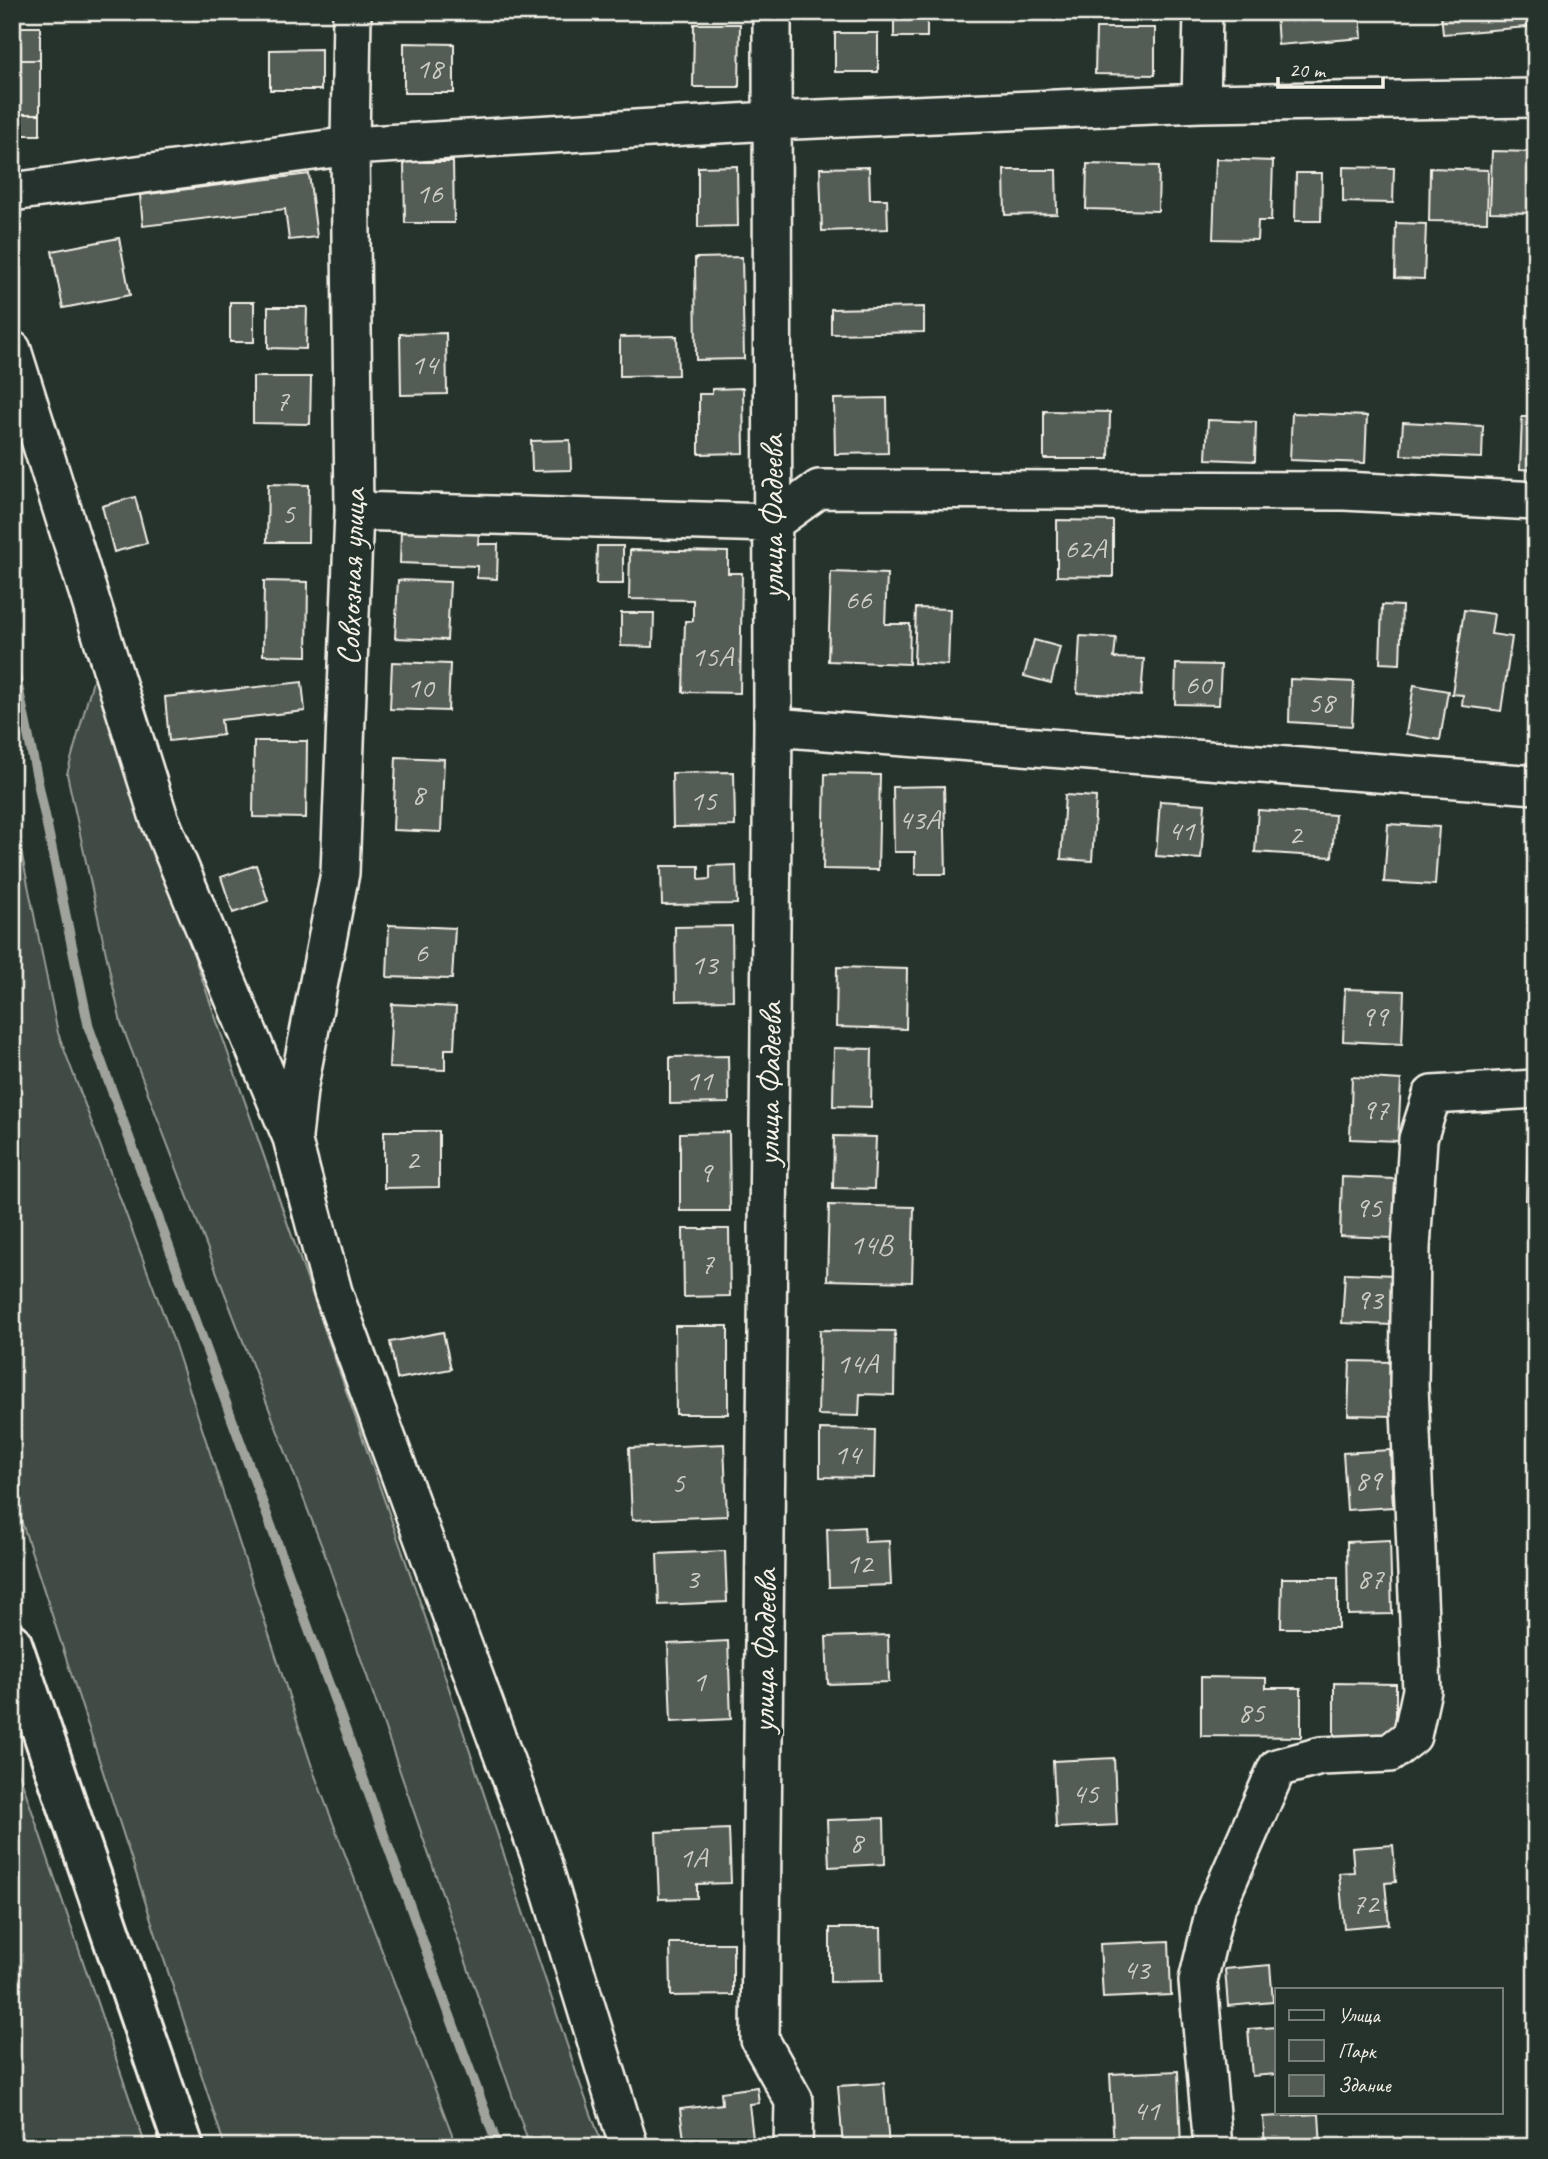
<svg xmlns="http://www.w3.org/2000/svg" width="1548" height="2159" font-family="Caveat,sans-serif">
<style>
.green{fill:#414b45;stroke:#9a9e96;stroke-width:2}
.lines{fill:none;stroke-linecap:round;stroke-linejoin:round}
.stream{stroke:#9fa39b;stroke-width:10}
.building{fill:#525c55;stroke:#f4f1e8;stroke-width:2}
.minor-casing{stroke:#f4f1e8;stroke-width:42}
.major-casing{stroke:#f4f1e8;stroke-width:44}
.minor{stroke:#26332d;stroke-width:37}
.major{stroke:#26332d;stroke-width:38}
.labels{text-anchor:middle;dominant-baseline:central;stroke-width:6;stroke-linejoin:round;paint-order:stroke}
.number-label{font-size:30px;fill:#ccccc3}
.street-label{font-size:33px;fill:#f4f1e8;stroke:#26332d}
</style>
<rect width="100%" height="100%" fill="#26332d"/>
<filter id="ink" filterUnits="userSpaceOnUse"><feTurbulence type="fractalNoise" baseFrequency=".0143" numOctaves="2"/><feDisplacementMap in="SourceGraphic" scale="14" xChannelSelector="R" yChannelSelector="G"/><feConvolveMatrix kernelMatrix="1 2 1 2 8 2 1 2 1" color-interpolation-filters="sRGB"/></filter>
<g filter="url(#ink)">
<path class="green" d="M 95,673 L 427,1622 L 577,2075 L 603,2147 L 530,2147 L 324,1552 L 121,1023 L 67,774 Z
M 12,806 L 58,1033 L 174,1342 L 314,1773 L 457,2147 L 225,2147 L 12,1492 Z
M 12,1752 L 146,2147 L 12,2147 Z"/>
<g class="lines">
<path class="stream" d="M 12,657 L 89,1028 L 498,2147"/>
</g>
<path class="building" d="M 894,12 L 927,12 L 927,37 L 894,37 Z
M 1276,12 L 1360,12 L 1362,38 L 1278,45 Z
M 1441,12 L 1525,12 L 1527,27 L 1443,34 Z
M 694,24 L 740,24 L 739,87 L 693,87 Z
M 12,27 L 40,27 L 40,60 L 12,60 Z
M 1096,28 L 1155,28 L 1155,75 L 1095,74 Z
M 835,33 L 878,33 L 878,72 L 835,72 Z
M 404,43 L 454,44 L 454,93 L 404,93 Z
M 321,49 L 321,90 L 270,90 L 270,50 Z
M 12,60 L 40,60 L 40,114 L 12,114 Z
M 12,114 L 40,114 L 40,135 L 12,135 Z
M 1492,151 L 1536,152 L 1536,213 L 1490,212 Z
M 1216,159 L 1273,161 L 1271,221 L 1258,221 L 1257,240 L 1213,239 Z
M 404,162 L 453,162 L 454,223 L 405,223 Z
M 1087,164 L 1159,166 L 1158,211 L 1086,209 Z
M 737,166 L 738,226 L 698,227 L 698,167 Z
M 869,167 L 870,199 L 887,199 L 888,229 L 822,231 L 820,168 Z
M 1343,167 L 1394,168 L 1393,203 L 1343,202 Z
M 1430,168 L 1488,170 L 1487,222 L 1429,221 Z
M 1004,170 L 1056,170 L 1057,214 L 1005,215 Z
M 1296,173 L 1322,173 L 1321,221 L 1295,221 Z
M 309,174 L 317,237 L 289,240 L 285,209 L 143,226 L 140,195 Z
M 1396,223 L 1426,224 L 1424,279 L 1395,278 Z
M 119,238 L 130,295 L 63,308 L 52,251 Z
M 742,257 L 744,359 L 696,360 L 695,258 Z
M 230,302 L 254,302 L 254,342 L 230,342 Z
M 268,307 L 307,307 L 306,349 L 268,348 Z
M 924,307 L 924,332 L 831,334 L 831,309 Z
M 446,333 L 447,394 L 401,395 L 400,334 Z
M 677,336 L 678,375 L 620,376 L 620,337 Z
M 253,377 L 311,377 L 310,424 L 253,423 Z
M 743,388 L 744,453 L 699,454 L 699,394 L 712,394 L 712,389 Z
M 887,398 L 888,453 L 835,454 L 834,399 Z
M 1044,411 L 1110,412 L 1109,459 L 1044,459 Z
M 1292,413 L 1367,416 L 1365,463 L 1290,460 Z
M 1522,417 L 1536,417 L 1536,470 L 1520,469 Z
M 1208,420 L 1256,422 L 1255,461 L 1206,459 Z
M 1403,422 L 1483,426 L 1482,458 L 1401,455 Z
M 570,440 L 571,470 L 532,471 L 531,441 Z
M 268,484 L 309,485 L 308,542 L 267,542 Z
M 135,497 L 147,543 L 114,552 L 102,506 Z
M 1057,520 L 1113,521 L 1113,577 L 1057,576 Z
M 401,529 L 479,532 L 478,544 L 498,544 L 497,579 L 477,578 L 477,566 L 400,563 Z
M 597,546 L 623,546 L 623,584 L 596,584 Z
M 630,550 L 728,552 L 728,573 L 742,573 L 740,693 L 683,692 L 685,621 L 693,621 L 693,600 L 629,599 Z
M 831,572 L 887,574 L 885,624 L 910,624 L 909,664 L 828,661 Z
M 398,580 L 450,582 L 447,640 L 395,638 Z
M 264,581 L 308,582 L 307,656 L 263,655 Z
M 1382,605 L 1402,606 L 1400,664 L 1380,663 Z
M 916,608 L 950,609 L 948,665 L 914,663 Z
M 1464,610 L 1494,614 L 1491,634 L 1512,637 L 1501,711 L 1462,706 L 1463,695 L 1452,694 Z
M 621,613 L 654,613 L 653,647 L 621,646 Z
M 1080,636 L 1116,638 L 1114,658 L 1144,659 L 1141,696 L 1077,693 Z
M 1034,640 L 1060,647 L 1051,683 L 1024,676 Z
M 392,662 L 450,664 L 448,711 L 390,709 Z
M 1176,664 L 1221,665 L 1219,705 L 1175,704 Z
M 1290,679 L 1354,682 L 1352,726 L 1289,722 Z
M 302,682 L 305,711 L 221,720 L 223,735 L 169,741 L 165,697 Z
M 1414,685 L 1448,691 L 1440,740 L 1406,734 Z
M 254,741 L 307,741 L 306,818 L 253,817 Z
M 396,757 L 444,759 L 441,832 L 393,830 Z
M 734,772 L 735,826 L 673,827 L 672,773 Z
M 825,774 L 880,775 L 878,870 L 823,869 Z
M 944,786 L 946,874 L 915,874 L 915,852 L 894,852 L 893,787 Z
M 1065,795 L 1096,797 L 1092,861 L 1061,859 Z
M 1160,801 L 1205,804 L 1201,859 L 1156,856 Z
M 1258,810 L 1335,815 L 1332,857 L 1255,852 Z
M 1388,824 L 1439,827 L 1435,885 L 1384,882 Z
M 256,865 L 268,901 L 233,913 L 221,877 Z
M 736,865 L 737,904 L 662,905 L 661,866 L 699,866 L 699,880 L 710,879 L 710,866 Z
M 389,925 L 455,928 L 452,979 L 387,977 Z
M 732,926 L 733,1000 L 676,1001 L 675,927 Z
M 837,967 L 907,969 L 906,1029 L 836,1027 Z
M 1345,989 L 1404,991 L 1402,1044 L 1343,1041 Z
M 392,1004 L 456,1007 L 454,1049 L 445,1049 L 445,1070 L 389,1068 Z
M 834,1048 L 872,1049 L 871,1107 L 833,1106 Z
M 728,1056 L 729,1103 L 670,1104 L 670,1057 Z
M 1352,1077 L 1401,1080 L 1398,1141 L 1350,1139 Z
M 384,1131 L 439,1131 L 439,1187 L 384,1188 Z
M 729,1132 L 730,1211 L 680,1211 L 680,1133 Z
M 834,1136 L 876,1137 L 874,1189 L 833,1188 Z
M 1528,1142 L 1536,1142 L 1536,1201 L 1526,1200 Z
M 1342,1177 L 1395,1179 L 1393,1238 L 1340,1236 Z
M 829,1205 L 914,1207 L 912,1282 L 827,1280 Z
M 683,1229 L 729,1229 L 730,1296 L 684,1297 Z
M 1345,1273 L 1395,1275 L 1393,1325 L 1342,1323 Z
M 675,1326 L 728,1326 L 728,1414 L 676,1414 Z
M 820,1330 L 895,1331 L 894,1395 L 860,1394 L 859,1416 L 818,1415 Z
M 443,1332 L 451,1369 L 397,1379 L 390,1342 Z
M 1350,1361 L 1394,1362 L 1392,1416 L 1348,1415 Z
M 820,1429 L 875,1430 L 874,1478 L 820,1477 Z
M 724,1444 L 727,1516 L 632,1520 L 629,1448 Z
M 1390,1450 L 1393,1507 L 1347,1510 L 1343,1453 Z
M 864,1527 L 865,1542 L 889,1541 L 891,1585 L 829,1587 L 827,1529 Z
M 1390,1540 L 1392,1614 L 1348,1615 L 1347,1542 Z
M 725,1551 L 727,1602 L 659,1605 L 657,1554 Z
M 1282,1578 L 1338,1578 L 1338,1628 L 1281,1628 Z
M 888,1635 L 889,1682 L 828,1684 L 826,1637 Z
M 728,1641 L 731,1719 L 671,1722 L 668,1644 Z
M 1201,1677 L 1266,1678 L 1266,1688 L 1301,1688 L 1301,1737 L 1201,1736 Z
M 1334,1683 L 1396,1684 L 1396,1737 L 1334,1736 Z
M 1114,1758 L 1117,1825 L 1056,1828 L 1053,1761 Z
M 884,1818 L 885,1864 L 829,1867 L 827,1820 Z
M 729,1829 L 731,1883 L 697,1884 L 697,1898 L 659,1899 L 656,1832 Z
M 1393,1845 L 1396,1882 L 1385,1883 L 1389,1924 L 1344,1928 L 1339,1873 L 1354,1872 L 1352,1848 Z
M 830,1928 L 881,1928 L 882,1981 L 830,1982 Z
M 1169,1941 L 1171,1995 L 1103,1998 L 1100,1944 Z
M 670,1943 L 733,1943 L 733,1995 L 671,1996 Z
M 1270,1965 L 1273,2002 L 1228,2006 L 1225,1969 Z
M 1277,2027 L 1277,2074 L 1252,2076 L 1248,2029 Z
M 1178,2071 L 1181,2147 L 1114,2147 L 1110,2074 Z
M 884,2083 L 889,2147 L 843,2147 L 838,2086 Z
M 757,2087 L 759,2103 L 749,2104 L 754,2147 L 685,2147 L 680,2109 L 722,2104 L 721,2092 Z
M 1319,2114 L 1321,2147 L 1265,2147 L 1263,2117 Z"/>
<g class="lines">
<defs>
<path id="minor" d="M 772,12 L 773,727 L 760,2040 L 794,2101 L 793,2147
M 1201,103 L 1203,12
M 12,192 L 350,146 L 770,121 L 1201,103 L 1536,98
M 12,350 L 159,818 L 292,1138 L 333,1292 L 540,1856 L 629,2147
M 354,511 L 772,523 L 819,489 L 1344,491 L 1536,501
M 773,727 L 1536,785
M 293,1137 L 298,1090 L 340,873 L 354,511 L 350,146 L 352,12
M 1213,2147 L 1198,1981 L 1215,1910 L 1277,1768 L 1321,1756 L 1390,1753 L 1412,1736 L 1422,1690 L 1409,1386 L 1411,1248 L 1418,1139 L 1432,1095 L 1536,1089"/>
<path id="major" d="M 12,1643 L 184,2147"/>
</defs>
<use href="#minor" class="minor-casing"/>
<use href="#major" class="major-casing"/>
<use href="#minor" class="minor"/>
<use href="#major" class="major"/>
</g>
</g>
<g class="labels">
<g class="number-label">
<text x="429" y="68">18</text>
<text x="429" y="193">16</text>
<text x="424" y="364">14</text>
<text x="282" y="400">7</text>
<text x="288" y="513">5</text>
<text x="1085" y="548">62А</text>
<text x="858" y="599">66</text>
<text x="712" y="656">15А</text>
<text x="1198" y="684">60</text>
<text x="420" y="687">10</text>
<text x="1321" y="702">58</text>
<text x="418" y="794">8</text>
<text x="703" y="800">15</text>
<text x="919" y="819">43А</text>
<text x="1181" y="830">41</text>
<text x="1295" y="834">2</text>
<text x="421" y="952">6</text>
<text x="704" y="964">13</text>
<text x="1374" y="1016">99</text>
<text x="699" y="1080">11</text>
<text x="1375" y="1109">97</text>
<text x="412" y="1159">2</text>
<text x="705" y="1172">9</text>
<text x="1368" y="1207">95</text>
<text x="871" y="1244">14В</text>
<text x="707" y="1263">7</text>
<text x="1369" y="1299">93</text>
<text x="857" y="1363">14А</text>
<text x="847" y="1454">14</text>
<text x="1368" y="1480">89</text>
<text x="678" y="1482">5</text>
<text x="859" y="1563">12</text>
<text x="692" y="1578">3</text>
<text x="1370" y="1578">87</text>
<text x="699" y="1681">1</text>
<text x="1251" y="1712">85</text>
<text x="1085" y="1793">45</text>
<text x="856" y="1842">8</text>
<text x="693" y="1857">1А</text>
<text x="1365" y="1903">72</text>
<text x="1136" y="1969">43</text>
<text x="1146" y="2110">41</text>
</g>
<g class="street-label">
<text transform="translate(772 517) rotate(-90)">улица Фадеева</text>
<text transform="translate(351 577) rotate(-88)">Совхозная улица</text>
<text transform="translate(769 1084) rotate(-89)">улица Фадеева</text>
<text transform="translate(764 1651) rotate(-89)">улица Фадеева</text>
</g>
</g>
<rect width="1548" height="2159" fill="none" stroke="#26332d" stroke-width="42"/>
<rect x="21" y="21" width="1506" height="2117" fill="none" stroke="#f4f1e8" stroke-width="2.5" filter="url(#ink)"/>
<rect x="1275" y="1988" width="228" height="126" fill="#26332d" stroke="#787f78" stroke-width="2"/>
<rect x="1289" y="2010" width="35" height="10" fill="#26332d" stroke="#787f78" stroke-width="2"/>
<text x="1338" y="2022" font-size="21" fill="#f4f1e8">Улица</text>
<rect x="1289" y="2040" width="35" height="21" fill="#414b45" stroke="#787f78" stroke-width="2"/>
<text x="1338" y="2058" font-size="21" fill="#f4f1e8">Парк</text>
<rect x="1289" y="2075" width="35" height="21" fill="#525c55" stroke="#787f78" stroke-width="2"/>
<text x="1338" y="2092" font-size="21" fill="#f4f1e8">Здание</text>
<path d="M1278 77v10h105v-10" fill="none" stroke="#f4f1e8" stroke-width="3.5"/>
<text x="1289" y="77" font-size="21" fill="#f4f1e8" stroke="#26332d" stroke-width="5" paint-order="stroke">20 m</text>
</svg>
